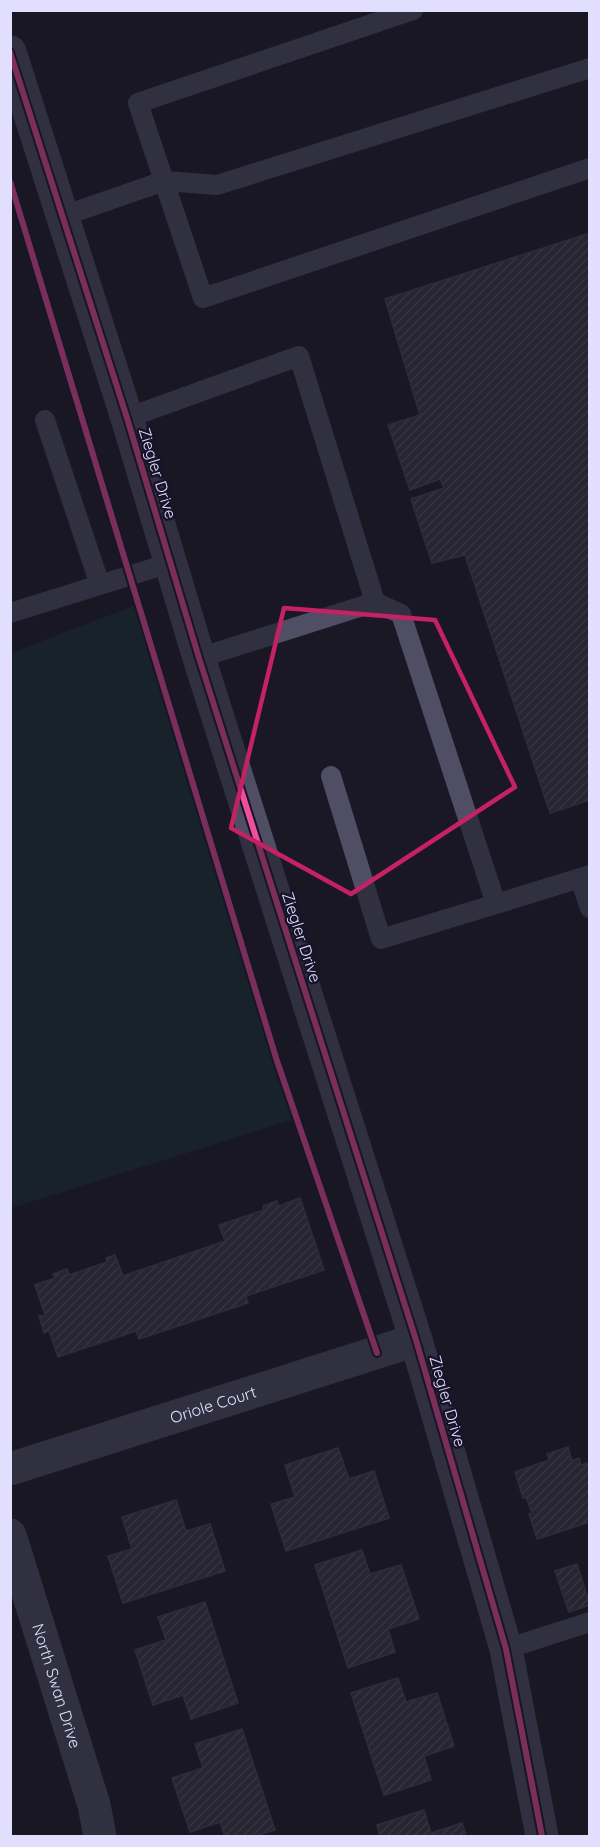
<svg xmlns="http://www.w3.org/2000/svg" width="600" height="1847" font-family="Quicksand,sans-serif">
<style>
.green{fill:#173031}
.building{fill:url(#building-hatch);stroke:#474357;stroke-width:1.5}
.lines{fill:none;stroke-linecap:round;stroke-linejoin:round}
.service{stroke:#4f4e65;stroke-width:20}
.minor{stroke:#4f4e65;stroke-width:33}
.cycleway-casing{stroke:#17132a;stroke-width:10}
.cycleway{stroke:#ef4d9e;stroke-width:6}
.marked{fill:none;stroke:#c42263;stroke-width:4.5;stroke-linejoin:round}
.labels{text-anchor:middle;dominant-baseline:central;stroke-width:5;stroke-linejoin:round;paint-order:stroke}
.street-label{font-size:16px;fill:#e2defd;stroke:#17132a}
</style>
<defs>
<pattern id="building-hatch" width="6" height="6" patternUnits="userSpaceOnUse" patternTransform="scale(1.5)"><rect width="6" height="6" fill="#3a3746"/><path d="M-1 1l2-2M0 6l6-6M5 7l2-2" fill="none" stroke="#565462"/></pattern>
</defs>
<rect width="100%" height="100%" fill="#1a1825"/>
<path class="green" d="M 139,604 L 294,1119 L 11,1208 L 11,653 Z"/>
<path class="building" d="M 590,233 L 590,800 L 550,813 L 465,555 L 432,563 L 411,499 L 444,488 L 440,479 L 410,490 L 388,425 L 420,415 L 385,299 Z
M 300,1198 L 324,1270 L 246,1296 L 248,1303 L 139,1339 L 136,1331 L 58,1357 L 49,1331 L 44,1333 L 39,1316 L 45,1315 L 35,1285 L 55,1278 L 53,1274 L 67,1269 L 69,1275 L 107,1262 L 106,1258 L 115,1255 L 123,1276 L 225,1241 L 219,1225 L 264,1210 L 263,1206 L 277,1201 L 279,1206 Z
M 568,1447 L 572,1461 L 579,1458 L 581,1465 L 590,1462 L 590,1522 L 537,1539 L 529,1514 L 532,1513 L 526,1497 L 523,1498 L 515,1472 L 549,1460 L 547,1454 Z
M 338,1448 L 349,1479 L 374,1471 L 389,1518 L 286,1551 L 271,1504 L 295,1497 L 285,1465 Z
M 176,1500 L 186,1531 L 210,1524 L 225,1571 L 123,1603 L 108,1556 L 132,1549 L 122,1517 Z
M 362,1550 L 370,1574 L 401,1565 L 419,1619 L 388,1629 L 395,1652 L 348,1668 L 315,1565 Z
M 577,1564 L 590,1605 L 569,1612 L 555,1571 Z
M 205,1602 L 238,1703 L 191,1719 L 183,1695 L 153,1705 L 135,1650 L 166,1640 L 158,1617 Z
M 398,1678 L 406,1702 L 437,1693 L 454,1746 L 424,1756 L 431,1780 L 384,1795 L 351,1693 Z
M 242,1729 L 275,1830 L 255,1836 L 225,1836 L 220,1822 L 190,1832 L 172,1778 L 203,1768 L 195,1744 Z
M 424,1810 L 431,1833 L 462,1823 L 466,1836 L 380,1836 L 377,1825 Z"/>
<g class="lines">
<path class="service" d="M 413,10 L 138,103 L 203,298 L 590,168
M 63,216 L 164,181 L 217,185 L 590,68
M 127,418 L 299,356 L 375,602 L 199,658
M 45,420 L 100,585
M 375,602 L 401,614 L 496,904 L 590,875
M 10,613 L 170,563
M 331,776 L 381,939 L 496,904
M 580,878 L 590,908
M 506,1649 L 590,1622"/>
<g class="minor">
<path d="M 10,52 L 127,418 L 199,658 L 416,1340 L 506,1649 L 542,1836"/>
<path id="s1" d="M 10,1469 L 416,1340"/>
<path id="s2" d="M 10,1535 L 94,1805 L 100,1836"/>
</g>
<defs>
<path id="cycleway" d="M 10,52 L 127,418 L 199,658 L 416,1340 L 506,1649 L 542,1836
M 10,181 L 277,1061 L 377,1353"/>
</defs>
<use href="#cycleway" class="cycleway-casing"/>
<use href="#cycleway" class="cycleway"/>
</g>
<path d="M0 0H600V1847H0ZM 284,608 L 435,620 L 515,787 L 351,894 L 231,828 Z" fill="#1a1825" fill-opacity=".55" fill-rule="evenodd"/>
<path class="marked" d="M 284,608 L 435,620 L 515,787 L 351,894 L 231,828 Z"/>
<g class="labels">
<g class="street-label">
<text transform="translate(158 473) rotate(73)">Ziegler Drive</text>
<text transform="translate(302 937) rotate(72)">Ziegler Drive</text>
<text transform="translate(448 1401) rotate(74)">Ziegler Drive</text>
<text stroke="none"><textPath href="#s1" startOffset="213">Oriole Court</textPath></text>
<text stroke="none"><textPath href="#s2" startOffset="158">North Swan Drive</textPath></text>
</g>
</g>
<rect width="600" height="1847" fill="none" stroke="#e2defd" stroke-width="24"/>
</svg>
